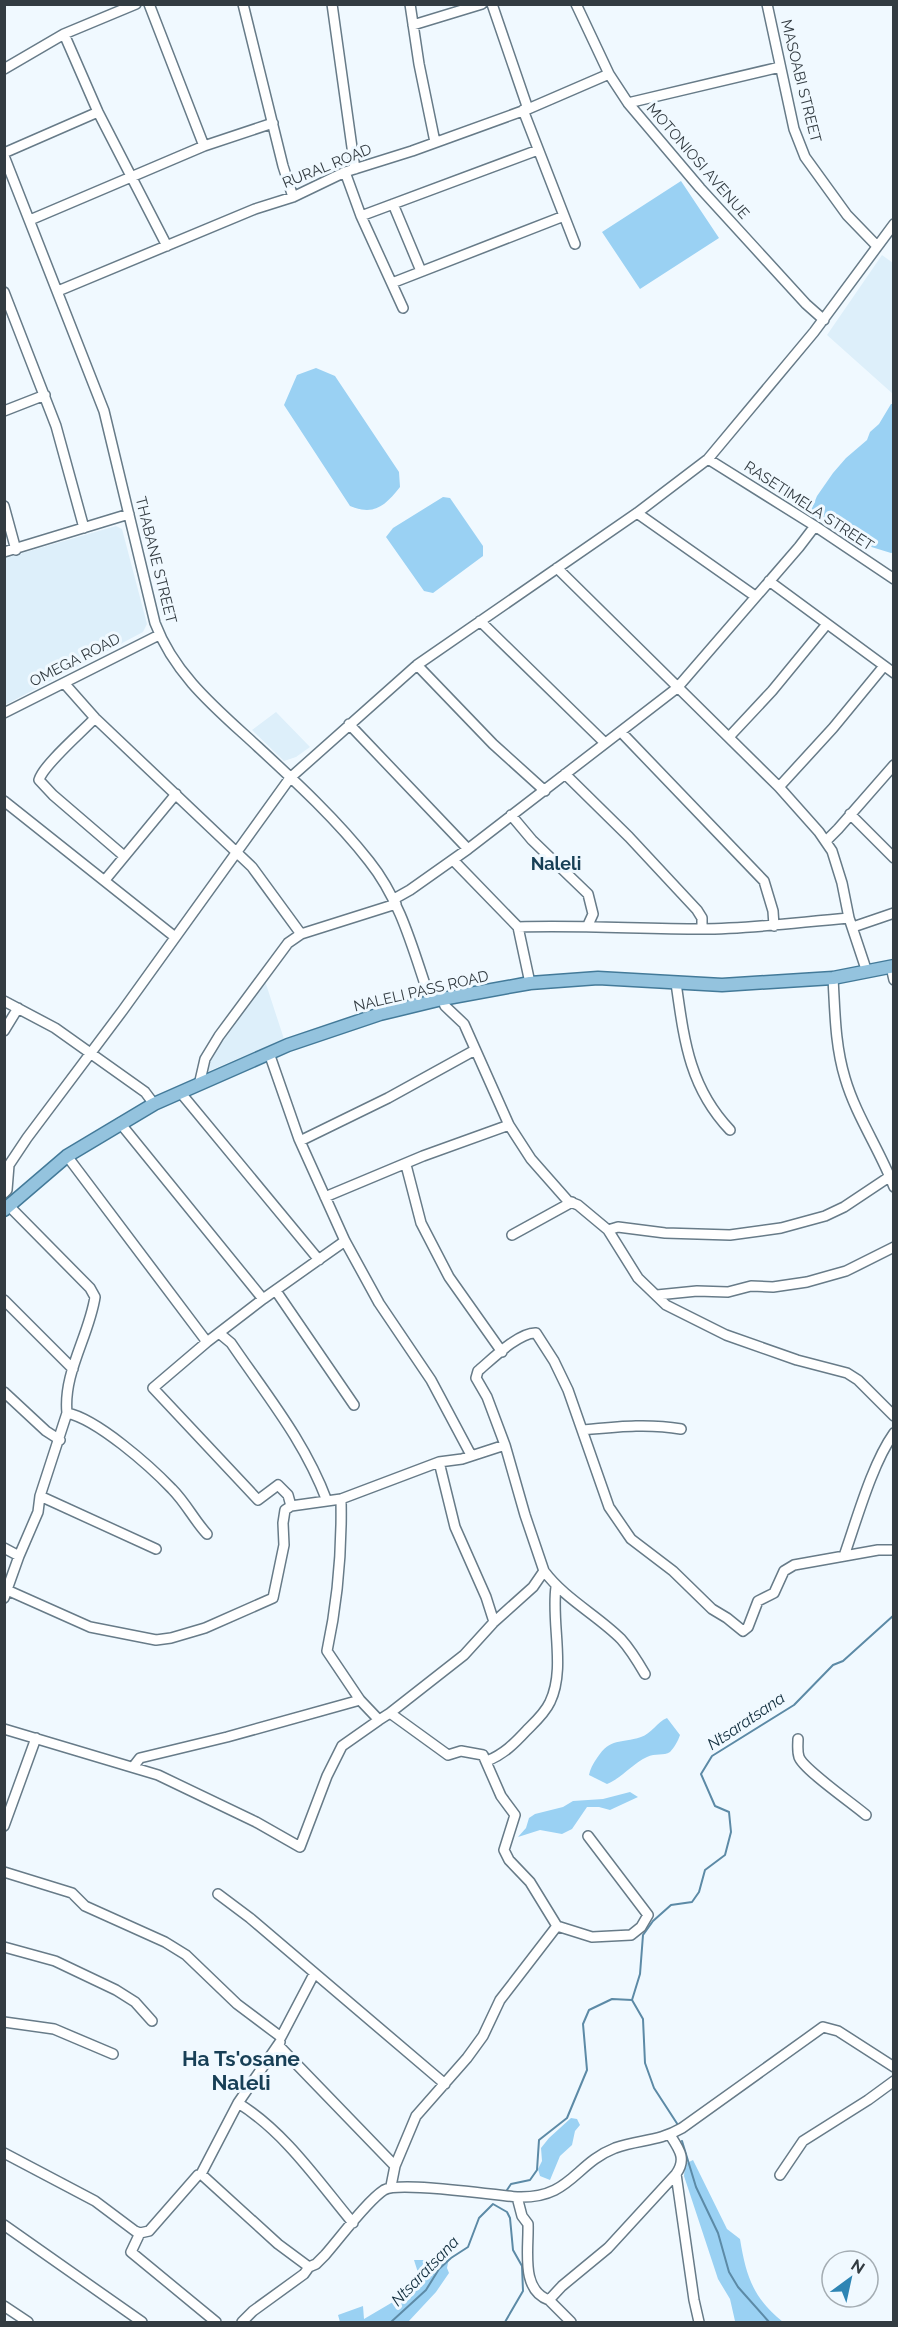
<svg xmlns="http://www.w3.org/2000/svg" width="898" height="2327" font-family="Raleway,sans-serif">
<style>
.built{fill:#ddeffa}
.green{fill:#9ad1f3}
.lines{fill:none;stroke-linecap:round;stroke-linejoin:round}
.stream{stroke:#5c8aa6;stroke-width:2}
.minor-casing{stroke:#677b88;stroke-width:12}
.major-casing{stroke:#437a99;stroke-width:15}
.minor{stroke:#fff;stroke-width:9}
.major{stroke:#94c3de;stroke-width:12}
.labels{text-anchor:middle;dominant-baseline:central;stroke-width:6;stroke-linejoin:round;paint-order:stroke}
.street-label{font-size:15px;fill:#333c42;stroke:#f0f9ff}
.water-label{font-size:16px;font-style:italic;fill:#102d3d;stroke:#f0f9ff}
.quarter-label{font-size:18px;font-weight:bold;fill:#173f56;stroke:#f0f9ff}
.district-label{font-size:21px;font-weight:bold;fill:#173f56;stroke:#f0f9ff}
</style>
<rect width="100%" height="100%" fill="#f0f9ff"/>
<path class="built" d="M 882,255 L 893,263 L 893,394 L 827,335 Z
M 116,526 L 122,529 L 147,624 L 143,632 L 5,705 L 5,558 Z
M 276,712 L 310,747 L 296,757 L 284,761 L 252,730 Z
M 265,981 L 284,1039 L 204,1073 L 207,1062 Z"/>
<path class="green" d="M 681,181 L 719,238 L 640,289 L 602,232 Z
M 316,368 L 335,376 L 399,472 L 400,487 C 385,506 374,516 350,506 L 284,405 L 297,375 Z
M 891,404 L 894,404 L 894,552 L 891,553 L 852,541 L 810,513 L 817,496 L 833,473 L 846,458 L 867,440 L 870,432 L 879,424 Z
M 443,497 L 450,498 L 483,546 L 483,556 L 433,593 L 424,591 L 386,537 L 393,528 Z
M 667,1718 L 680,1735 C 678,1741 674,1748 670,1752 C 664,1756 655,1753 647,1757 C 632,1764 623,1777 607,1784 L 589,1775 C 590,1769 593,1764 597,1758 C 611,1737 620,1744 641,1737 C 651,1734 657,1722 667,1718 Z
M 630,1792 L 638,1797 L 610,1810 L 599,1807 L 587,1807 L 572,1829 L 562,1834 L 540,1830 L 518,1837 L 526,1828 L 529,1818 L 535,1814 L 563,1807 L 573,1801 L 603,1799 Z
M 571,2118 L 577,2119 L 580,2125 L 575,2131 L 572,2145 L 560,2156 L 550,2180 L 540,2176 L 538,2169 L 542,2161 L 541,2148 L 549,2138 Z
M 693,2160 L 727,2229 L 740,2239 C 746,2276 753,2298 783,2322 L 735,2321 L 730,2299 L 718,2279 L 684,2176 L 685,2164 Z
M 447,2246 L 450,2252 L 447,2268 L 449,2273 L 436,2292 L 408,2322 L 340,2322 L 338,2315 L 363,2306 L 364,2319 L 403,2296 L 420,2279 L 414,2260 L 429,2260 Z"/>
<g class="lines">
<path class="stream" d="M 632,2000 L 643,2019 L 645,2063 L 654,2088 L 678,2125
M 682,2141 L 696,2187 L 718,2233 L 729,2272 L 738,2287 L 769,2322
M 507,2190 L 511,2184 L 530,2180 L 537,2170 L 539,2140 L 567,2118 L 587,2070 L 583,2024 L 589,2010 L 612,1999 L 632,2000 L 640,1974 L 643,1935 L 653,1921 L 671,1905 L 692,1902 L 699,1892 L 705,1870 L 725,1855 L 731,1832 L 729,1812 L 715,1806 L 701,1774 L 712,1756 L 794,1705 L 833,1665 L 843,1661 L 894,1615
M 391,2322 L 426,2290 L 439,2269 L 451,2258 L 468,2247 L 479,2218 L 493,2204 L 507,2212 L 510,2218 L 513,2250 L 522,2266 L 523,2291 L 505,2322"/>
<defs>
<path id="minor" d="M 149,4 L 204,146
M 243,4 L 283,166 L 293,197
M 332,4 L 355,169
M 410,4 L 419,64 L 435,142
M 492,4 L 528,109
M 576,4 L 609,74 L 628,103 L 700,188 L 806,304 L 824,320
M 767,4 L 794,129 L 805,157 L 847,215 L 877,246
M 413,25 L 482,4
M 64,34 L 98,112 L 167,246
M 4,69 L 64,34 L 136,4
M 628,103 L 780,67
M 523,110 L 575,244
M 4,153 L 98,112
M 4,156 L 104,411 L 155,623 C 175,676 218,710 258,747 C 297,783 337,820 369,861 C 402,902 414,954 431,1002
M 345,172 L 361,216 L 403,308
M 393,204 L 421,271
M 361,216 L 538,150
M 30,220 L 204,146 L 273,123
M 392,283 L 564,216
M 58,291 L 255,209 L 293,197 L 345,172 L 412,151 L 528,109 L 609,74
M 4,292 L 56,426 L 84,528
M 4,411 L 45,395
M 708,459 L 815,526 L 894,579
M 4,506 L 16,550
M 637,513 L 755,596
M 4,552 L 129,514
M 557,568 L 779,787 L 819,832 L 832,851 L 842,883 L 849,918 L 867,972
M 769,581 L 894,673
M 480,621 L 605,743
M 417,665 L 493,744 L 545,791
M 64,683 L 95,718 L 252,867 L 301,934
M 4,713 L 159,635
M 95,718 C 83,731 43,765 39,780 L 53,795 L 124,856
M 349,724 L 468,849
M 621,732 L 764,881 L 773,911 L 774,926
M 729,737 L 772,691 L 827,624
M 565,774 L 629,837 L 697,910 L 702,918 L 702,929
M 779,787 L 833,728 L 884,666
M 4,801 L 175,937
M 850,814 L 894,858
M 511,815 L 532,840 L 588,894 L 593,914 L 588,925
M 826,841 L 838,829 L 894,765
M 453,860 L 518,927 L 530,983
M 105,880 L 176,794
M 394,899 L 410,890 L 468,849 L 677,688 L 799,547 L 815,526
M 518,927 C 579,925 640,929 702,929 C 751,929 800,922 849,918
M 853,927 L 894,913
M 891,967 L 894,980
M 833,978 C 835,1012 835,1045 845,1078 C 856,1116 880,1150 894,1187
M 676,983 C 684,1039 689,1087 730,1130
M 442,999 L 445,1006 L 464,1024 L 509,1125 L 531,1159 L 568,1201 L 578,1205 L 608,1230 L 638,1278 L 666,1305 L 726,1335 L 797,1360 L 847,1373 L 858,1380 L 894,1416
M 4,1001 L 55,1028 L 145,1092 L 154,1104
M 4,1031 L 18,1008
M 269,1053 L 299,1139 L 345,1241 L 379,1303 L 431,1380 L 471,1455
M 199,1085 L 205,1059 L 219,1036 L 288,943 L 301,934 L 396,904
M 180,1092 L 319,1260
M 120,1123 L 263,1299
M 300,1141 L 388,1098 L 475,1050
M 67,1156 L 207,1342
M 406,1165 L 421,1223 L 449,1277 L 502,1352
M 4,1193 L 7,1190 L 9,1165 L 27,1138 L 123,1010 L 290,778 L 417,665 L 637,513 L 708,459 L 814,332 L 894,224
M 325,1197 L 423,1156 L 509,1125
M 608,1230 L 618,1227 L 665,1233 L 730,1235 L 781,1228 L 825,1216 L 844,1207 L 889,1177
M 512,1235 L 572,1202
M 276,1291 L 354,1405
M 657,1295 L 697,1291 L 728,1292 L 751,1286 L 773,1287 L 807,1282 L 846,1271 L 894,1247
M 4,1300 L 73,1369
M 219,1333 L 231,1343 C 267,1396 304,1440 327,1501
M 4,1392 L 46,1431 L 60,1440
M 67,1413 C 97,1419 150,1466 172,1489 C 186,1503 194,1520 207,1534
M 582,1430 C 615,1427 647,1423 681,1429
M 505,1445 L 487,1397 L 476,1378 L 478,1371 C 491,1360 519,1332 536,1333 L 554,1361 L 568,1390 L 609,1507 L 631,1539 L 673,1571 L 712,1609 L 727,1618 L 743,1631 L 748,1627 L 758,1601 L 774,1593 L 784,1571 L 794,1565 L 878,1550 L 894,1550
M 439,1462 L 455,1527 L 486,1597 L 494,1622
M 40,1496 L 156,1549
M 291,1506 L 341,1499 L 439,1462 L 462,1459 L 505,1445 L 525,1515 L 544,1571 L 533,1587 L 494,1622 L 464,1655 L 390,1713
M 4,1548 L 19,1556
M 844,1556 C 857,1519 872,1464 894,1433
M 544,1571 C 565,1599 597,1615 621,1639 C 631,1650 638,1662 645,1674
M 7,1590 L 90,1627 L 156,1640 L 171,1638 L 205,1628 L 273,1598 L 284,1545 L 283,1523 L 285,1510 L 291,1506 L 288,1495 L 278,1485 L 258,1500 L 153,1388 L 207,1342 L 263,1299 L 345,1241
M 4,1598 L 19,1556 L 38,1512 L 40,1496 L 67,1413 C 63,1373 89,1336 95,1297 L 90,1288 L 9,1206
M 379,1720 L 390,1713 L 448,1755 L 461,1751 L 483,1755 L 501,1796 L 515,1815 L 504,1850 L 509,1860 L 530,1882 L 557,1926 L 592,1937 L 631,1935 L 641,1927 L 648,1915 L 588,1836
M 4,1729 L 158,1775 L 256,1822 L 300,1847 L 327,1776 L 342,1746 L 379,1720 L 360,1700 L 327,1651 C 338,1600 342,1551 341,1499
M 798,1739 C 798,1745 797,1751 799,1757 C 803,1769 852,1803 866,1815
M 487,1761 C 504,1754 514,1744 527,1730 C 535,1722 545,1713 550,1702 C 566,1669 551,1623 556,1587
M 133,1767 L 140,1758 L 227,1737 L 360,1700
M 4,1826 L 36,1738
M 4,1872 L 72,1893 L 85,1906 L 165,1942 L 186,1955 L 237,2004 L 281,2037 L 314,1974
M 218,1894 L 250,1918 L 445,2084
M 4,1947 L 55,1961 L 116,1990 L 135,2002 L 152,2021
M 4,2022 L 54,2029 L 113,2054
M 279,2046 L 395,2166
M 238,2103 C 285,2132 318,2181 353,2223
M 670,2135 C 679,2149 687,2159 676,2174 L 694,2300 L 699,2322
M 4,2153 L 95,2201 L 135,2231 L 140,2233 L 149,2231 L 198,2175 L 201,2174 L 278,2244 L 309,2267 L 316,2264 L 325,2255 C 340,2238 367,2201 384,2190 C 399,2181 494,2195 517,2197 C 571,2199 574,2164 615,2148 C 640,2139 658,2142 682,2128 L 823,2027 L 838,2031 L 894,2067
M 201,2174 L 238,2103 L 280,2042
M 780,2175 L 803,2141 L 868,2100 L 894,2081
M 391,2186 L 395,2166 L 416,2116 L 467,2058 L 483,2036 L 500,2000 L 557,1926
M 517,2197 L 522,2216 L 528,2224 C 529,2249 520,2290 549,2300 L 562,2286 L 608,2248 L 676,2174
M 4,2225 L 142,2322
M 140,2233 L 131,2252 L 216,2322
M 549,2300 L 571,2322
M 4,2306 L 28,2322
M 242,2322 L 253,2311 L 304,2274 L 309,2267"/>
<path id="major" d="M 4,1210 L 67,1156 L 154,1104 L 288,1045 L 380,1014 L 442,999 L 530,983 L 598,978 L 722,985 L 833,978 L 894,966"/>
</defs>
<use href="#minor" class="minor-casing"/>
<use href="#major" class="major-casing"/>
<use href="#minor" class="minor"/>
<use href="#major" class="major"/>
</g>
<g class="labels">
<g class="street-label">
<text transform="translate(801 81) rotate(76)">MASOABI STREET</text>
<text transform="translate(698 161) rotate(49)">MOTONIOSI AVENUE</text>
<text transform="translate(327 166) rotate(-22)">RURAL ROAD</text>
<text transform="translate(809 506) rotate(33)">RASETIMELA STREET</text>
<text transform="translate(156 560) rotate(76)">THABANE STREET</text>
<text transform="translate(75 660) rotate(-27)">OMEGA ROAD</text>
<text transform="translate(421 991) rotate(-13)">NALELI PASS ROAD</text>
</g>
<g class="water-label">
<text transform="translate(746 1721) rotate(-34)">Ntsaratsana</text>
<text transform="translate(425 2271) rotate(-46)">Ntsaratsana</text>
</g>
<g class="quarter-label">
<text x="556" y="863">Naleli</text>
</g>
<g class="district-label">
<text x="241" y="2058">Ha Ts'osane<tspan x="241" dy="24">Naleli</tspan></text>
</g>
</g>
<rect width="898" height="2327" fill="none" stroke="#333c42" stroke-width="12"/>
<g transform="translate(850 2279) rotate(33)"><circle r="28" fill="#f0f9ff" stroke="#a4adb3" stroke-width="1.5"/>
<path d="M0-4.5L10 22L0 15L-10 22Z" fill="#2e85b4"/>
<text y="-9" font-size="16" font-weight="bold" text-anchor="middle" fill="#333c42">N</text>
</g>
</svg>
